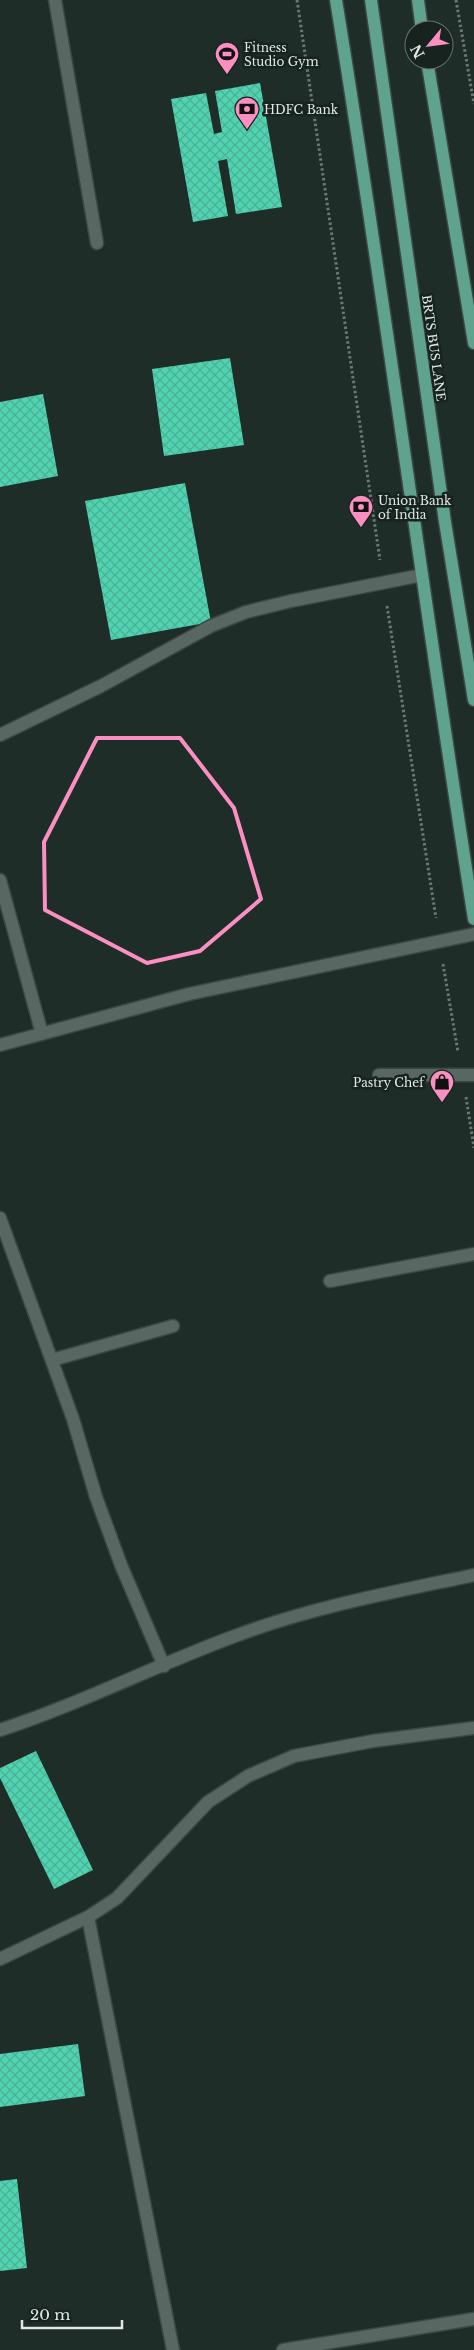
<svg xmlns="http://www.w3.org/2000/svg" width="474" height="2350" font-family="'Libre Baskerville',serif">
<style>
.building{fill:url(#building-cross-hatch)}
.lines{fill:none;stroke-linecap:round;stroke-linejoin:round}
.street-casing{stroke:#3b4744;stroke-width:15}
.primary-casing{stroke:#3b4744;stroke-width:15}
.path{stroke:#6c7873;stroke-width:3;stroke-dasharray:2.5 2.5;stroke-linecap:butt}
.street{stroke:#586762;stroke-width:12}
.primary{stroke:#5fa28e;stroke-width:12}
.marked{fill:none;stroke:#fc8fc1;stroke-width:4;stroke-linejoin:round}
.labels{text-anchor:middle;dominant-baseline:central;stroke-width:5;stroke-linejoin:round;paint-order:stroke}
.poi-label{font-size:12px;fill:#dee7e4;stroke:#16231f;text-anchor:start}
.street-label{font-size:12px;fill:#dee7e4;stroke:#16231f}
</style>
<defs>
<pattern id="building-cross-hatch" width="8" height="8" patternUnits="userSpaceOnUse" patternTransform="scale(1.25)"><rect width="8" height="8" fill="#4fd3b0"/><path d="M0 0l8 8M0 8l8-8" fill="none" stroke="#4cb095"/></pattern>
</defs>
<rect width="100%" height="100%" fill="#1f2d28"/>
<path class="building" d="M 260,83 L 282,207 L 236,214 L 227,159 L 218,161 L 228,216 L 193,222 L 171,99 L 206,93 L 214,134 L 222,132 L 215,91 Z
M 230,358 L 244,445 L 164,456 L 152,369 Z
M 43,394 L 58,476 L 0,487 L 0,402 Z
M 185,483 L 211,622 L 111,640 L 85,501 Z
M 36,1751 L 93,1870 L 54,1889 L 0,1778 L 0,1768 Z
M 78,2044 L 85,2096 L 0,2107 L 0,2054 Z
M 17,2179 L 27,2268 L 0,2271 L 0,2181 Z"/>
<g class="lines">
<defs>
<path id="street" d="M 55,0 L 97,243
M 0,735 L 101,686 L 211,626 L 246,612 L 291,601 L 422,575
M 0,880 L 42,1034
M 0,1045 L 189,994 L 474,934
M 379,1075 L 474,1075
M 0,1218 L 73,1419 L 96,1497 L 121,1565 L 164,1666
M 330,1281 L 474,1254
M 52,1360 L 173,1326
M 0,1730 C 80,1704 156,1665 235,1636 C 312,1607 394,1592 474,1575
M 88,1917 L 173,2350
M 0,1959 L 88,1917 L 117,1898 L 208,1802 L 248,1776 L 294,1756 L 373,1741 L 474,1728
M 283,2350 L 474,2319"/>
<path id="primary" d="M 336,0 C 386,306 425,613 474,919
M 371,0 L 445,522 L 474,700
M 418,0 L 422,30
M 427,60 L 474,343"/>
</defs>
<use href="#street" class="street-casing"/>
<use href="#primary" class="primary-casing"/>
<path class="path" d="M 297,0 L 380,560
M 456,0 L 474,104
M 387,606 L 436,918
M 443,964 L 458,1052
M 466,1097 L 474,1148"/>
<use href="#street" class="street"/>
<use href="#primary" class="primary"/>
</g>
<path class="marked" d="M 97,738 L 180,738 L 234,808 L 261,899 L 200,951 L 147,963 L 45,910 L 44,842 Z"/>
<defs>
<symbol id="stadium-pin" viewBox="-11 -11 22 30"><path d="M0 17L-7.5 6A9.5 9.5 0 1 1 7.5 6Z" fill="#fc8fc1" stroke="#16231f"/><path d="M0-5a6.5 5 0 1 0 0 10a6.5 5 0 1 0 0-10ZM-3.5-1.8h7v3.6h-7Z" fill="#111"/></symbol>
<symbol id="bank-pin" viewBox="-11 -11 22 30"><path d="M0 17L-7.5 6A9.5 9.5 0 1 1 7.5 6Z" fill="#fc8fc1" stroke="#16231f"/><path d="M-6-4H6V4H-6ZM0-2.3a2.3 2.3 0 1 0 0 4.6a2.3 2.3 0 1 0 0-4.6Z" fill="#111"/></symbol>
<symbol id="shop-pin" viewBox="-11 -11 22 30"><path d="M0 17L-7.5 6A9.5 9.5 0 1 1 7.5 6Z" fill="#fc8fc1" stroke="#16231f"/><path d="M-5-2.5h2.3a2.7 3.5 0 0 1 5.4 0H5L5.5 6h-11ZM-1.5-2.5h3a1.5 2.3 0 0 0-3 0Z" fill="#111"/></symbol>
</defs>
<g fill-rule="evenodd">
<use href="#stadium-pin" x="213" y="40" width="28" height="38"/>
<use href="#bank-pin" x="233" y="95" width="28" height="38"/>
<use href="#bank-pin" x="347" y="493" width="28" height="38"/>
<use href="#shop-pin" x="428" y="1068" width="28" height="38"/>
</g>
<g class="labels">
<g class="poi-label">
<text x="244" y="47">Fitness<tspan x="244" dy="14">Studio Gym</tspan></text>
<text x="264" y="109">HDFC Bank</text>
<text x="378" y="500">Union Bank<tspan x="378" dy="14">of India</tspan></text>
<text x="424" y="1082" text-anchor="end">Pastry Chef</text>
</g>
<g class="street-label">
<text transform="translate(434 348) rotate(82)">BRTS BUS LANE</text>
</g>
</g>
<g transform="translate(429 45) rotate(241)"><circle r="24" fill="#16231f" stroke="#66716e"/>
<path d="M0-4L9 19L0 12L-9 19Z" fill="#fc8fc1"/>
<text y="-8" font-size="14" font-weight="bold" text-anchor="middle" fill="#dee7e4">N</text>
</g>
<path d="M22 2320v8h100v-8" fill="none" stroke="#dee7e4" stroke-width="2.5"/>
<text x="30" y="2320" font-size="15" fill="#dee7e4" stroke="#16231f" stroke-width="4" paint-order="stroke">20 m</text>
</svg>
